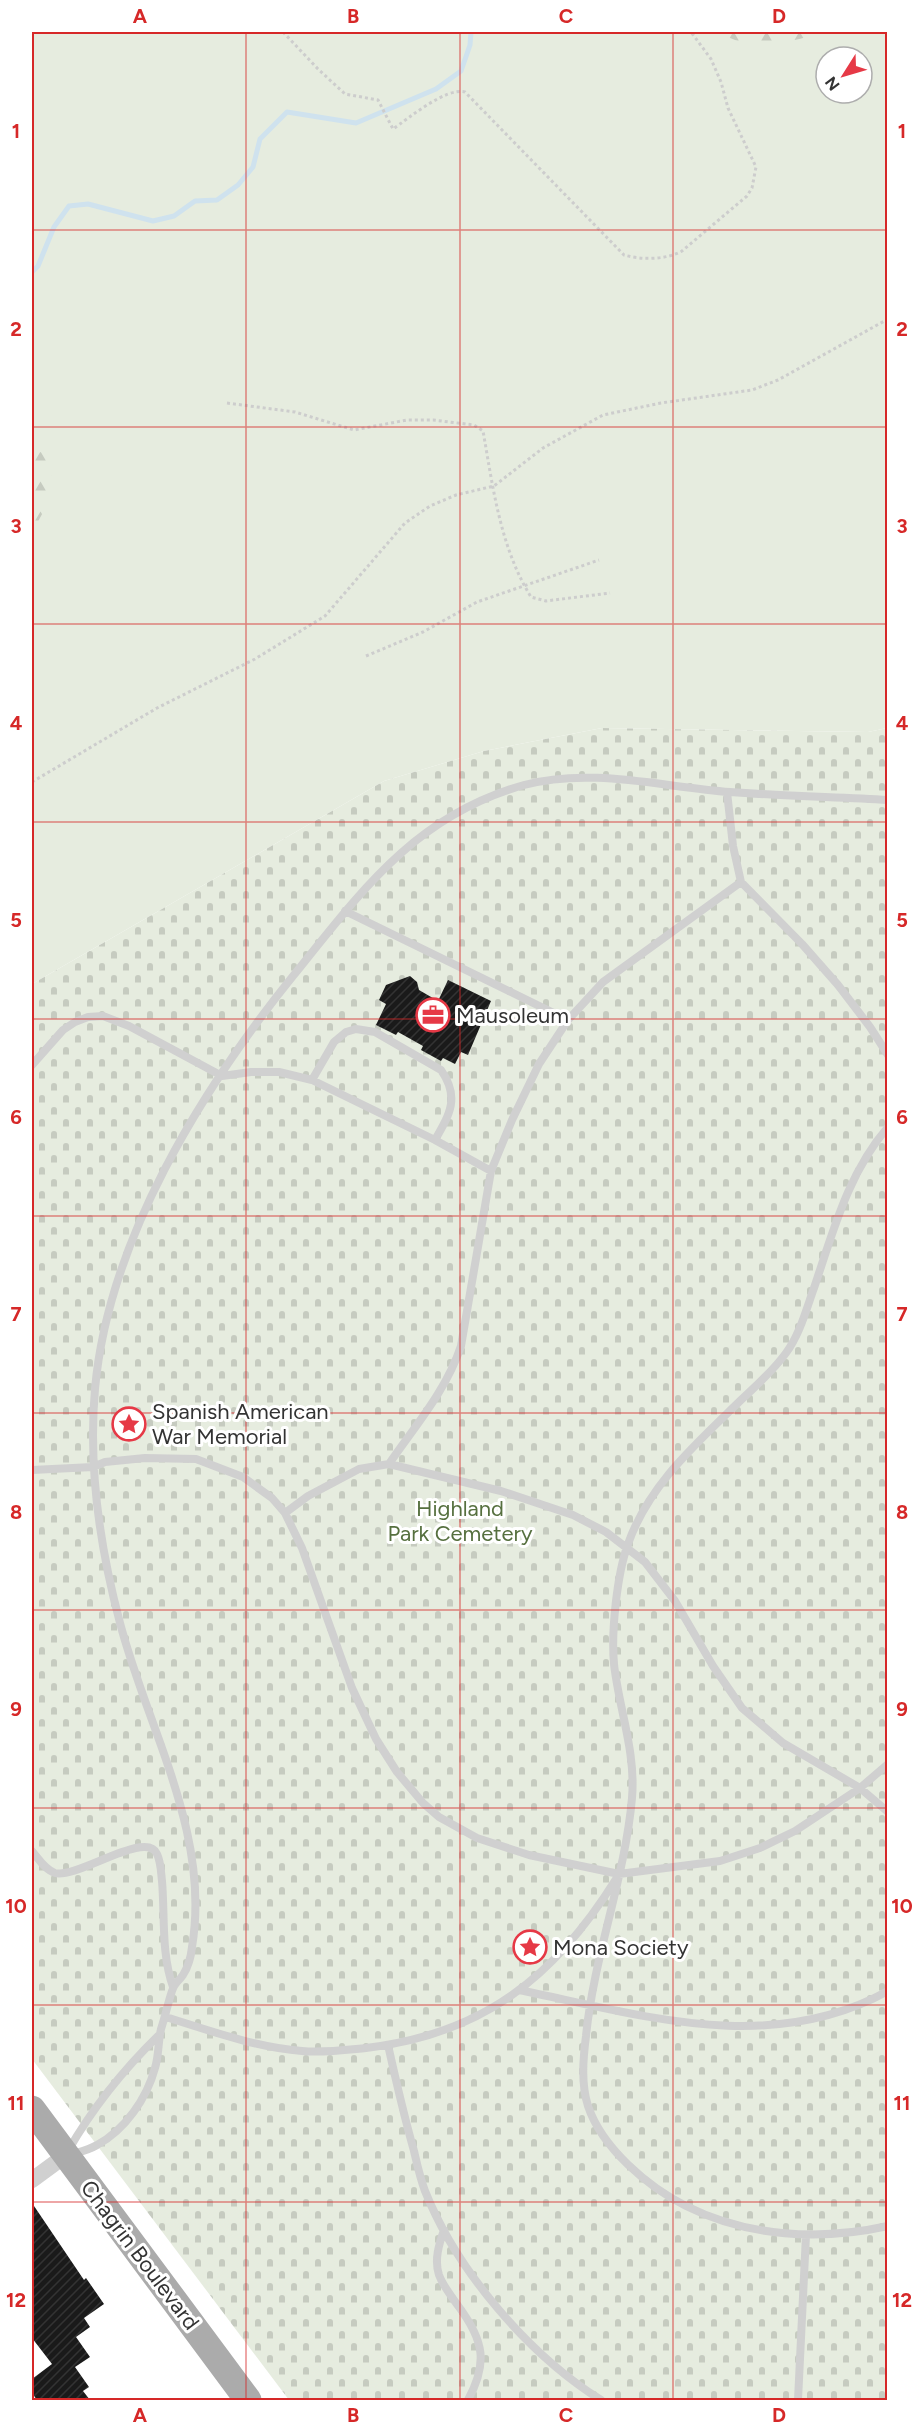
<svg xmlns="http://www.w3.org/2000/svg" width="919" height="2432" font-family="Figtree,sans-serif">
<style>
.grass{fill:#e6ecdf;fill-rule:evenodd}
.forest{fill:url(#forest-firs)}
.cemetery{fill:url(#cemetery-stones)}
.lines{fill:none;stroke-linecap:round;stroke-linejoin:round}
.stream{stroke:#cfe2ee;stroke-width:5}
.building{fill:url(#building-hatch)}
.path{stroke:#cdcdcd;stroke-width:3;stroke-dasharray:3 3;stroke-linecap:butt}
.lane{stroke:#d0d0d0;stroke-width:8}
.street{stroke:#d0d0d0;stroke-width:16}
.primary{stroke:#ababab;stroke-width:27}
.grid{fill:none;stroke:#d62828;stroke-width:1.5;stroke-opacity:0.55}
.labels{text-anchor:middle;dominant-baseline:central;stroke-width:6;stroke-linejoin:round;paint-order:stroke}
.poi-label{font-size:22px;fill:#333;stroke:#fff;text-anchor:start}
.park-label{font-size:22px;fill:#56703f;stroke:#fff}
.street-label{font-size:22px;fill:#333;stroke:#fff}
.neatline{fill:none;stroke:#d62828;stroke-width:2}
.grid-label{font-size:20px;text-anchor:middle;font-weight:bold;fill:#d62828}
</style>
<defs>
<pattern id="forest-firs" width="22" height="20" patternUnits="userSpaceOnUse" patternTransform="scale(1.5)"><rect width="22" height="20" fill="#e6ecdf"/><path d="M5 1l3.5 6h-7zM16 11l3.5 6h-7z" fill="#c6cbc0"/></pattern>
<pattern id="cemetery-stones" width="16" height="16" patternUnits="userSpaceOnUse" patternTransform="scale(1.5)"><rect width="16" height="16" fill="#e6ecdf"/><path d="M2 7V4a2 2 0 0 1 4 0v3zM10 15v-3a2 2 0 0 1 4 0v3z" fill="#c6cbc0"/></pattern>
<pattern id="building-hatch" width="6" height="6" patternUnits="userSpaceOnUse" patternTransform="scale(1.5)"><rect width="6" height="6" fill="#1a1a1a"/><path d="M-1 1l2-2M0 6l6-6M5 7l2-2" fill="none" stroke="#333"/></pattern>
</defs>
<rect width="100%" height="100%" fill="#fff"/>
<path class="grass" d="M 32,32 L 887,32 L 887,728 L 868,732 L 602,728 L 484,751 L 384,781 L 32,984 ZM 826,57 L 862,57 L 862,93 L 826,93 Z"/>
<path class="forest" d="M 719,32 L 825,32 C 786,42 756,55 719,32 Z
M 32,451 L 47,453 C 58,477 48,510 32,530 Z"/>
<path class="cemetery" d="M 602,728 L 868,732 L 887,728 L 887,2400 L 289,2400 L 32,2059 L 32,984 L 384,781 L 484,751 Z"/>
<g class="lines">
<path class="stream" d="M 32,272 L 38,266 L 54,227 L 69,206 L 88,204 L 153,221 L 174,216 L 195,201 L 217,200 L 238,185 L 253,167 L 260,139 L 287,112 L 356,123 L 436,89 L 461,71 L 470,45 L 471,32"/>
</g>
<path class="building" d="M 410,976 L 417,982 L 419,990 L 438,1001 L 448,980 L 491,1001 L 468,1055 L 461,1052 L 455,1064 L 443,1058 L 441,1061 L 421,1050 L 423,1046 L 398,1032 L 396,1035 L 376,1025 L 386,1004 L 379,1000 L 386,985 Z
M 32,2203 L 84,2280 L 86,2278 L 104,2304 L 84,2318 L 90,2327 L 76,2337 L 90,2357 L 75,2367 L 89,2387 L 83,2391 L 90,2400 L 37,2400 L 32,2393 L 32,2379 L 52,2364 L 32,2338 Z"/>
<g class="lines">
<path class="path" d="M 283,32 L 318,69 L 345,94 L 378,100 L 393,129 C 409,118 446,87 465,92 L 624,255 C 641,260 666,260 682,251 L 747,196 L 752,188 L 756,167 L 728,108 L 721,82 L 711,59 L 691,32
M 227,403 L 295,412 L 354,430 L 407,420 L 433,420 L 474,425 L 483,431 C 493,487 500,547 531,597 L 546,601 L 610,593
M 366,656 L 423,632 L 477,602 L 599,560
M 32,782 L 157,708 L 255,659 L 325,616 L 405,523 L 430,506 L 456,495 L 494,486 L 543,448 L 603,415 L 661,403 L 752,390 L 778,380 L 888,319"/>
<path class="lane" d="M 727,792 L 733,846 L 741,882 L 802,944 L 838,985 L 870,1027 L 888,1055
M 345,911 L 568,1020
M 32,1065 L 63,1030 L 75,1022 L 88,1017 L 103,1016 L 129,1026 L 222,1076 L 251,1072 L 279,1072 L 312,1080 L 435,1140 L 491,1171
M 312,1080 L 334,1042 L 346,1032 L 356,1029 L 375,1032 L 441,1070 C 460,1097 450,1114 435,1140
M 888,1127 C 848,1173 833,1232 814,1288 C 806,1310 800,1334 786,1353 C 773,1371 757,1385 741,1400 C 697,1443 649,1484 628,1544 C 617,1574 611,1632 614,1664 C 619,1709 636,1752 632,1798 C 625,1878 594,1955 586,2036 C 583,2059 581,2084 588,2106 C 602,2148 648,2187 686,2206 C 748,2237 820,2241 888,2226
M 389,1464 C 415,1426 446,1391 461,1346 L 491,1171 L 512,1120 L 539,1064 L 568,1020 L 603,982 L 741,882
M 32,1470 L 93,1467 L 105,1462 L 145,1458 L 196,1459 L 243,1477 L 272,1498 L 285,1513 L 302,1548 L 352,1688 L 376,1739 L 397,1772 L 423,1803 L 439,1817 L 477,1838 L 529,1855 L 619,1874 L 720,1861 L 760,1848 L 795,1831 L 860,1788 L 888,1764
M 285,1513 L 308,1496 L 359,1469 L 389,1464 L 501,1491 L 573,1515 L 606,1532 L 645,1562 L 675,1601 L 713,1666 L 742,1708 L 783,1743 L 860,1788 L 888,1812
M 32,1851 C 38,1858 45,1870 55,1873 C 77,1879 147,1829 157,1854 C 161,1862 161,1873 162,1881 C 165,1916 161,1953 173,1987
M 519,1990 C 641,2015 770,2056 888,1991
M 166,2017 C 211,2031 255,2047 302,2051 C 323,2053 345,2050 366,2048 C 483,2034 555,1977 616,1879
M 388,2045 C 396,2081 404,2116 414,2151 C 417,2164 420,2178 425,2191 C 457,2271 528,2354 601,2400
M 68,2151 C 92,2109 125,2068 160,2034
M 69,2155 C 79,2152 89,2150 97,2145 C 125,2130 147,2098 155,2068 C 159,2055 158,2042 161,2029 C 165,2017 168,2003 172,1991 C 176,1980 176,1985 183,1975 C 188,1967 191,1957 192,1947 C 211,1834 148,1730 120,1623 C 100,1548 88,1468 95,1389 C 108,1241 201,1090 293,976 C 360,893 414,816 524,785 C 591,767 662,787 730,792 C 782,796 835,797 888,800
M 444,2230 C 439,2244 434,2260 439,2275 C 443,2286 452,2297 459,2307 C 484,2341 488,2363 468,2400
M 798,2400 L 806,2235"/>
<path class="street" d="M 32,2180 L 66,2155"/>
<path class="primary" d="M 32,2109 L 248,2400"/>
</g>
<path class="grid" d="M 246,32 L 246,2400M 460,32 L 460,2400M 673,32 L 673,2400M 32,230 L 888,230M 32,427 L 888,427M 32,624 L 888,624M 32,822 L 888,822M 32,1019 L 888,1019M 32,1216 L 888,1216M 32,1413 L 888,1413M 32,1610 L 888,1610M 32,1808 L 888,1808M 32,2005 L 888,2005M 32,2202 L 888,2202"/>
<defs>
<symbol id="office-ring" viewBox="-11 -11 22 22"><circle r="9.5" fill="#fff" stroke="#e63946" stroke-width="1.5"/><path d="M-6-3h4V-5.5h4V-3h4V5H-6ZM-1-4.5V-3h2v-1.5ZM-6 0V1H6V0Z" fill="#e63946"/></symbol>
<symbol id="sight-ring" viewBox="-11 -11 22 22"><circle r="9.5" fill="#fff" stroke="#e63946" stroke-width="1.5"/><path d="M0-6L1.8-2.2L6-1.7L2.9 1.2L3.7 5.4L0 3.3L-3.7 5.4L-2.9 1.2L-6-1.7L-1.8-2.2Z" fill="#e63946"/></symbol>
</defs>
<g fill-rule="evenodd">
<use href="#office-ring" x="414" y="996" width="38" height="38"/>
<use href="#sight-ring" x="110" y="1405" width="38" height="38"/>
<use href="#sight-ring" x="511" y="1928" width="38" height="38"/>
</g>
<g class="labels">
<g class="poi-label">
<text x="456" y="1015">Mausoleum</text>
<text x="152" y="1411">Spanish American<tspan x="152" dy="25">War Memorial</tspan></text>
<text x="553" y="1947">Mona Society</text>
</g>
<g class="park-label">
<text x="460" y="1508">Highland<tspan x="460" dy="25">Park Cemetery</tspan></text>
</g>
<g class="street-label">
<text transform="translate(140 2255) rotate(53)">Chagrin Boulevard</text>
</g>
</g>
<rect width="919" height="2432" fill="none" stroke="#ffffff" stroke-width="66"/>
<g transform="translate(844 75) rotate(233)"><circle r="28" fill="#ffffff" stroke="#adadad" stroke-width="1.5"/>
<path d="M0-4.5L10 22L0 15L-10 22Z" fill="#e63946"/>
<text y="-9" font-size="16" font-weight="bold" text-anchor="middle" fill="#333333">N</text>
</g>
<rect x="33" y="33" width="853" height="2366" class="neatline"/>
<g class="grid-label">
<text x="140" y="23">A</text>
<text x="353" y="23">B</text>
<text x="566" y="23">C</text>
<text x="779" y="23">D</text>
<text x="16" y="138">1</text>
<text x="902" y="138">1</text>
<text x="16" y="336">2</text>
<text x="902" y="336">2</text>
<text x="16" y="533">3</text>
<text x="902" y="533">3</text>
<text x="16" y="730">4</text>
<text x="902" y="730">4</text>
<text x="16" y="927">5</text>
<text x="902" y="927">5</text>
<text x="16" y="1124">6</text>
<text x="902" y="1124">6</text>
<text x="16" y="1321">7</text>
<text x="902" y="1321">7</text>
<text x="16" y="1519">8</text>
<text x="902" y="1519">8</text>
<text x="16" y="1716">9</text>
<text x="902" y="1716">9</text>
<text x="16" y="1913">10</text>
<text x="902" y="1913">10</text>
<text x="16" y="2110">11</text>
<text x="902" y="2110">11</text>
<text x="16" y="2307">12</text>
<text x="902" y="2307">12</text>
<text x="140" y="2422">A</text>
<text x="353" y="2422">B</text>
<text x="566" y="2422">C</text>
<text x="779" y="2422">D</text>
</g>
</svg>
